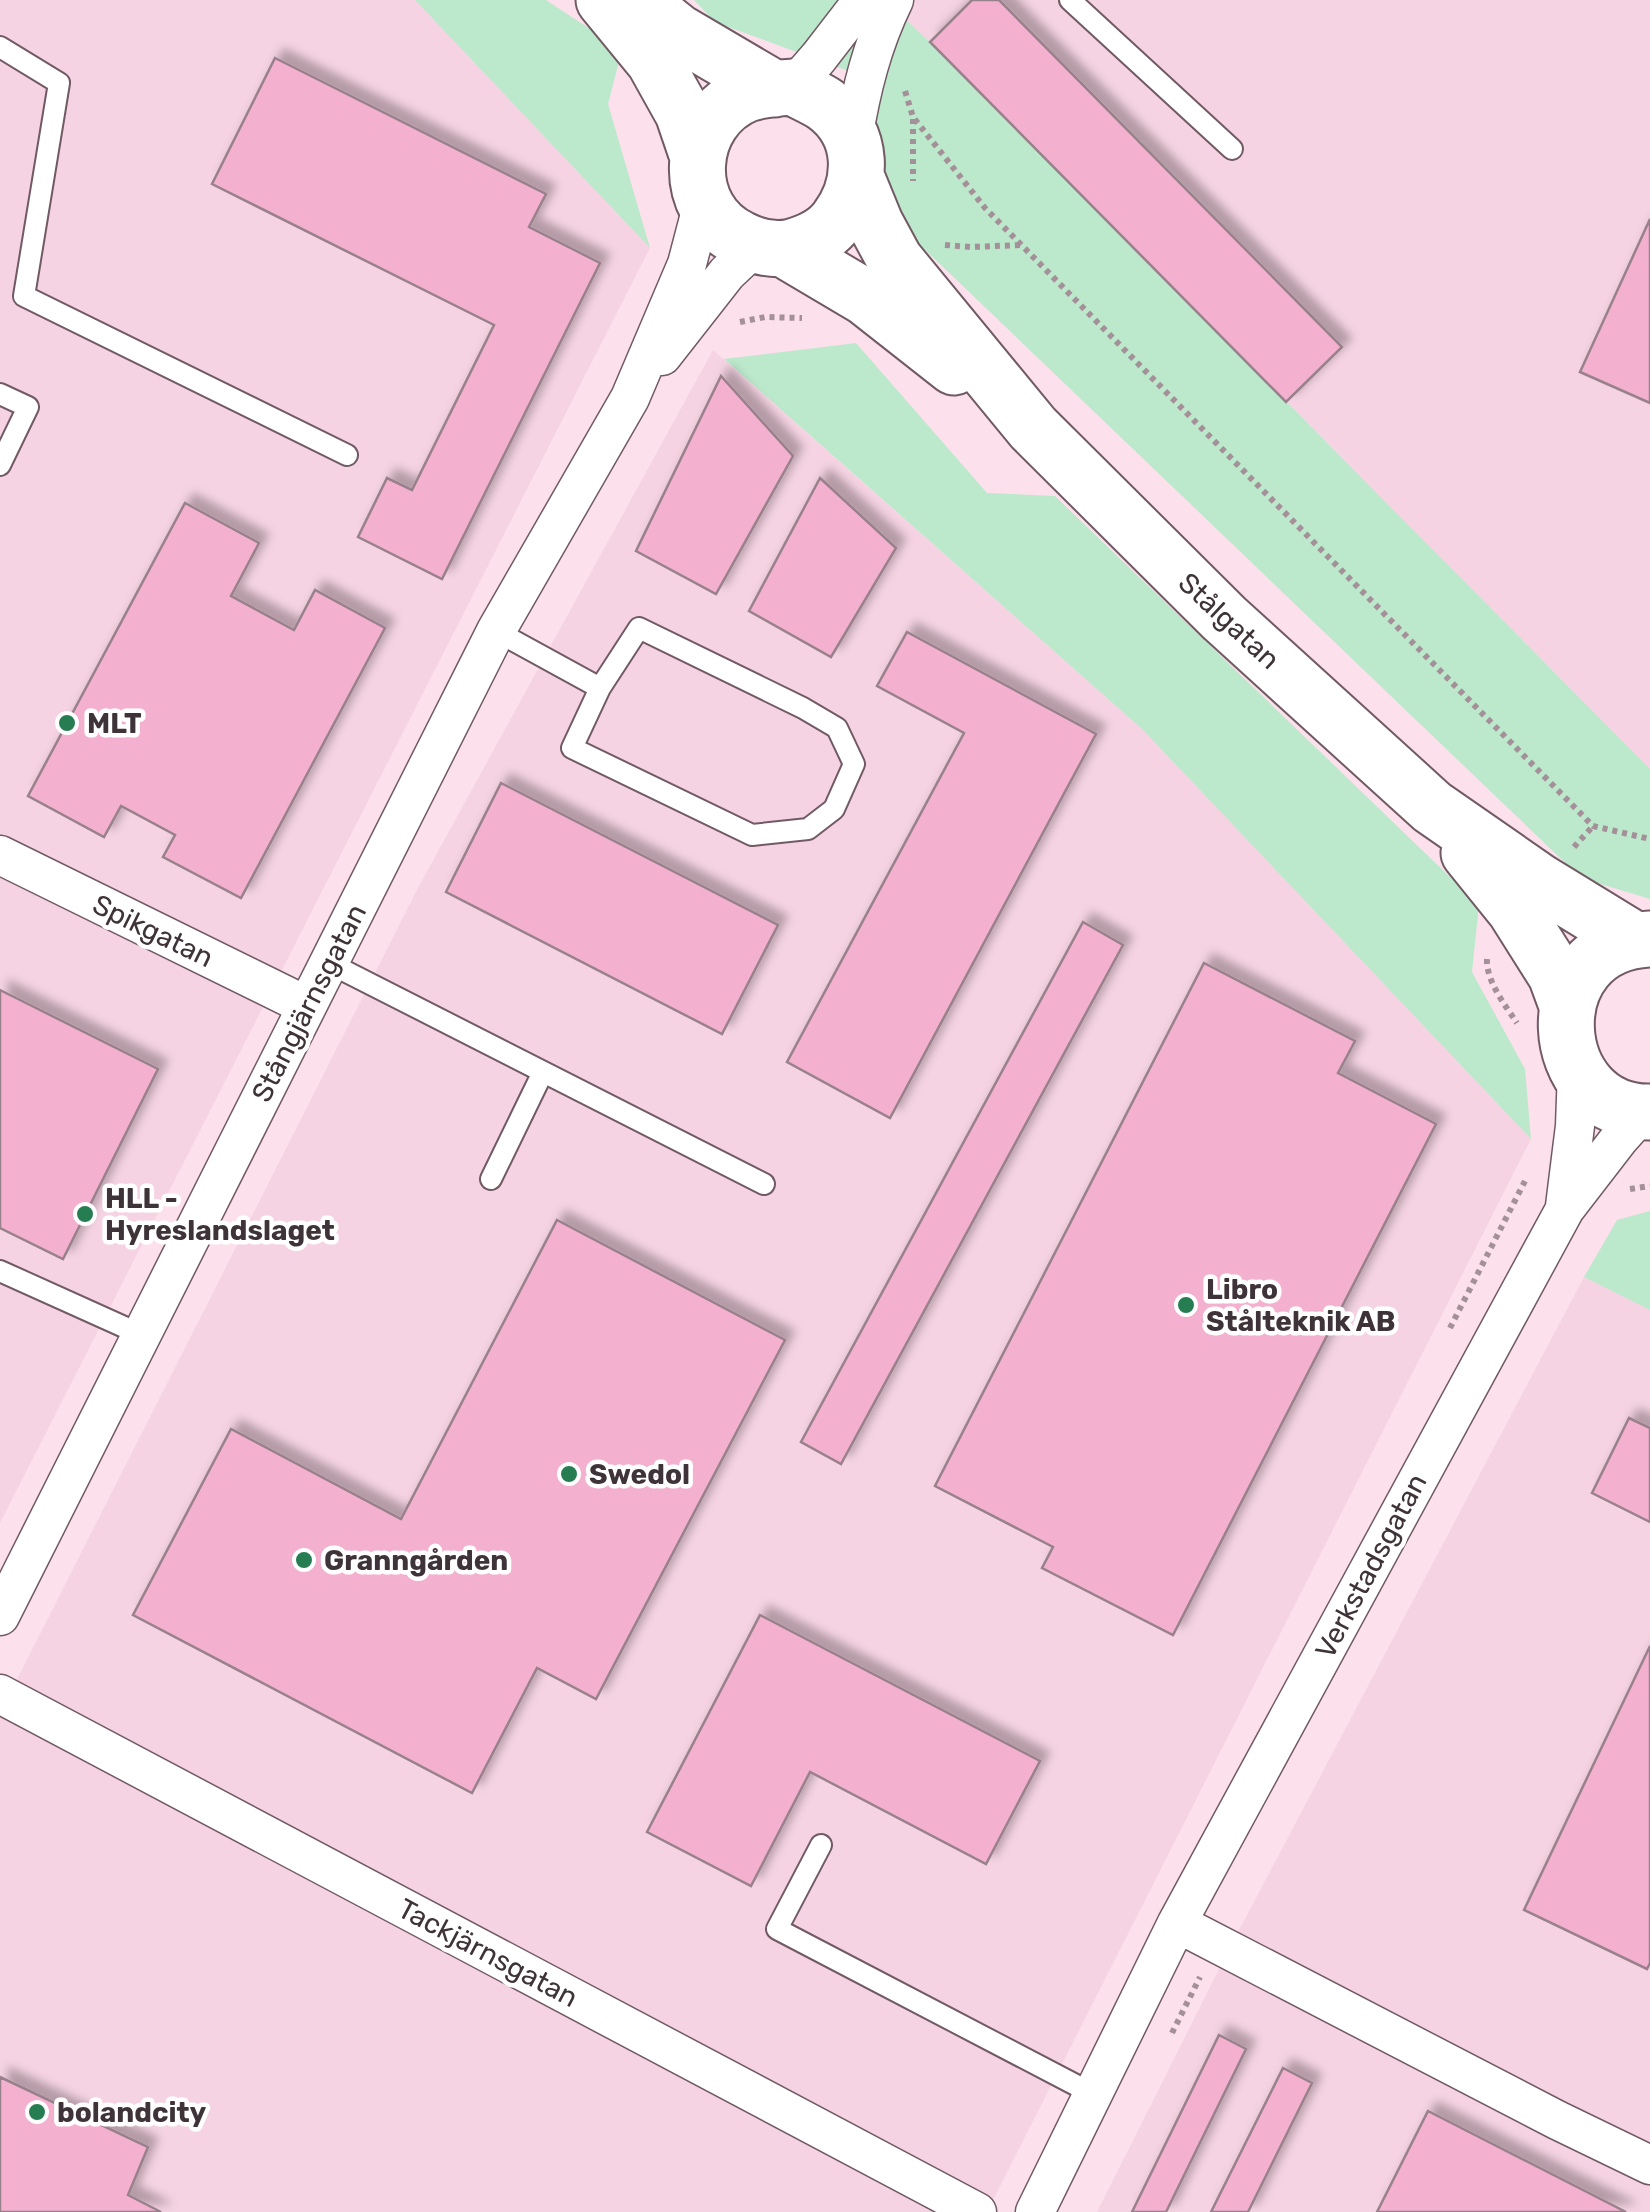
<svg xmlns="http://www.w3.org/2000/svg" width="1650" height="2212" font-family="Rubik,sans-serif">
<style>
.built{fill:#f5d3e2}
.green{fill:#bce8cc}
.building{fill:#f3b0cf;stroke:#99818b;stroke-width:2.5;filter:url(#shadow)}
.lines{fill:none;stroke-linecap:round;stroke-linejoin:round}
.lane-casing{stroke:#715a64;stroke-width:24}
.street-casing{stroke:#715a64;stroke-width:41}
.secondary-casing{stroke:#715a64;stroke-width:59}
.path{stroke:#a49098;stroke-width:6;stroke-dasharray:5 5;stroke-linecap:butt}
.lane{stroke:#fff;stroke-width:20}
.street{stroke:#fff;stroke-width:38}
.secondary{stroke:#fff;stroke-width:55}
.poi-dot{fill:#267d51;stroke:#fff;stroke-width:4}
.labels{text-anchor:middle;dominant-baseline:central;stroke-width:9;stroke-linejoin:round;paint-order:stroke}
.street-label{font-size:28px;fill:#3e3338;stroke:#fff}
.poi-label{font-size:28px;font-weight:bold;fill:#3e3338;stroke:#fff;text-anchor:start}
</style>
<defs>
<filter id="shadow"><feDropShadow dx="9" dy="-9" stdDeviation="5" flood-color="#0004"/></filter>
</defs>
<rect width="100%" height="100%" fill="#fce1ec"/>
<path class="built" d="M 0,0 L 415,0 L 650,248 L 0,1523 Z
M 884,0 L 1650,0 L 1650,769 L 930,42 Z
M 713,350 L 1142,729 L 1531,1139 L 987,2212 L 0,2212 L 0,1713 L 419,886 Z
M 1584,1277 L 1650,1310 L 1650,2212 L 1097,2212 L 1228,1951 Z"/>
<path class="green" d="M 415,0 L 546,0 L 622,50 L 608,104 L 650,248 Z
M 694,0 L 884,0 L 930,42 L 1650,769 L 1650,899 L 1581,878 L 895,221 L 867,78 L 715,22 Z
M 856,343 L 987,493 L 1055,496 L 1479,905 L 1472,972 L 1525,1069 L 1531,1139 L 1142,729 L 724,359 Z
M 1650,1211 L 1650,1310 L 1584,1277 L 1617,1220 Z"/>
<path class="building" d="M 972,0 L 999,0 L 1342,347 L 1286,402 L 930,42 Z
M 275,58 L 546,194 L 529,227 L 600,263 L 442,579 L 358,537 L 387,478 L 412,490 L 494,325 L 212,184 Z
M 1650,219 L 1650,403 L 1580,372 Z
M 721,376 L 793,456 L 716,594 L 636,551 Z
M 820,478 L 896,548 L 831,657 L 749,611 Z
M 185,503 L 259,543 L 231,596 L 294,630 L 315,590 L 385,628 L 241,898 L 163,857 L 175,835 L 121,806 L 104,837 L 28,796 Z
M 907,632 L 1096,734 L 890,1118 L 787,1062 L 964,733 L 877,686 Z
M 501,783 L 778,925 L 722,1034 L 446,892 Z
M 1083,922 L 1123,945 L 841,1464 L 801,1442 Z
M 1204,963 L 1355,1041 L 1338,1073 L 1436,1124 L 1173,1635 L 1042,1568 L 1053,1547 L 935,1486 Z
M 0,990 L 158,1069 L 63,1259 L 0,1228 Z
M 557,1220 L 785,1340 L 596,1699 L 537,1668 L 472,1793 L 133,1615 L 231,1429 L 401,1519 Z
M 1629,1418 L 1650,1428 L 1650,1522 L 1592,1493 Z
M 760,1615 L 1040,1761 L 986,1864 L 810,1772 L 751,1886 L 647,1832 Z
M 1650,1646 L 1650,1963 L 1647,1969 L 1524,1910 Z
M 1219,2035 L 1246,2049 L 1166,2212 L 1132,2212 Z
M 1283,2068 L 1312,2083 L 1248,2212 L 1211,2212 Z
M 0,2077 L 148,2147 L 128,2195 L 161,2212 L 0,2212 Z
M 1428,2111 L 1626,2212 L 1377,2212 Z"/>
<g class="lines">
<defs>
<path id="lane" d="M 1070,0 L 1232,149
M 0,47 L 59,83 L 24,296 L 347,455
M 0,394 L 28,407 L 0,465
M 496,631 L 600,688 L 572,748 L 752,835 L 808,829 L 834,809 L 854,764 L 837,728 L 803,708 L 639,628 L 600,688
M 329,963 L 764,1184
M 491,1179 L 543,1072
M 0,1271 L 142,1335
M 821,1845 L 777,1929 L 1093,2094"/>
<path id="street" d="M 793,87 L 819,57 L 863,0
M 853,139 C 861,90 872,45 894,0
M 662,356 L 727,273 L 756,246
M 0,855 L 307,1006
M 1565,1206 L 1575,1126 L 1577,1070
M 0,1616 L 496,631 L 630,398 L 687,264 L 703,203
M 0,1694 L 977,2212
M 1177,1923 L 1557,2120 L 1650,2165
M 1035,2212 L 1177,1923 L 1565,1209 L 1619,1139 L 1643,1112"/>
<path id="secondary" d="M 604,0 L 654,61 L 683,113 L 698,157
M 638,0 L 678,32 L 775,89
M 793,87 C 803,93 816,98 826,105 C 865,134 864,184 837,220 C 826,235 810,242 792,247 C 775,251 757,247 741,239 C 679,210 685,119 747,94 C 761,89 778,88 793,87 Z
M 857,179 L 875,223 L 895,260 L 1033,428 L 1224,618 L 1432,807 L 1540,882 L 1633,939
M 784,249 L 865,297 L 954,367
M 1469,853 L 1515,910 L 1556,975 L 1567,1005
M 1650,939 C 1532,944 1545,1114 1650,1112"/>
</defs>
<use href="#lane" class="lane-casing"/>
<use href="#street" class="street-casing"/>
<use href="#secondary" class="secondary-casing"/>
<path class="path" d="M 905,91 L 913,117 L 985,208 L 1593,826 L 1650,839
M 913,119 L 913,181
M 945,245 L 971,247 L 1022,245
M 740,322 L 765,317 L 802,318
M 1574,847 L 1593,826
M 1487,959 C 1486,981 1505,1005 1517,1023
M 1630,1189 L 1650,1186
M 1450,1328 L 1526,1179
M 1172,2033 L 1200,1977"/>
<use href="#lane" class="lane"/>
<use href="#street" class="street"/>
<use href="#secondary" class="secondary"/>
</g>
<g class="poi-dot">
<circle cx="67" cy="723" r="10"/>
<circle cx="85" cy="1214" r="10"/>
<circle cx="1186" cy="1305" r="10"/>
<circle cx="569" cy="1474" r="10"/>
<circle cx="304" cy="1560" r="10"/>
<circle cx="37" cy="2112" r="10"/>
</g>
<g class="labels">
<g class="street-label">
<text transform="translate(1229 621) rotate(43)">Stålgatan</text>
<text transform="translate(153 931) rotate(26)">Spikgatan</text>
<text transform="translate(309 1003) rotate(-63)">Stångjärnsgatan</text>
<text transform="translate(1371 1566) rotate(-62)">Verkstadsgatan</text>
<text transform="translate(488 1953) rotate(28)">Tackjärnsgatan</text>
</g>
<g class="poi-label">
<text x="87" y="723">MLT</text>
<text x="105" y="1198">HLL -<tspan x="105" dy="32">Hyreslandslaget</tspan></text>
<text x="1206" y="1289">Libro<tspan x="1206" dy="32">Stålteknik AB</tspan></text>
<text x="589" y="1474">Swedol</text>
<text x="324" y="1560">Granngården</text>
<text x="57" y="2112">bolandcity</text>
</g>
</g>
</svg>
